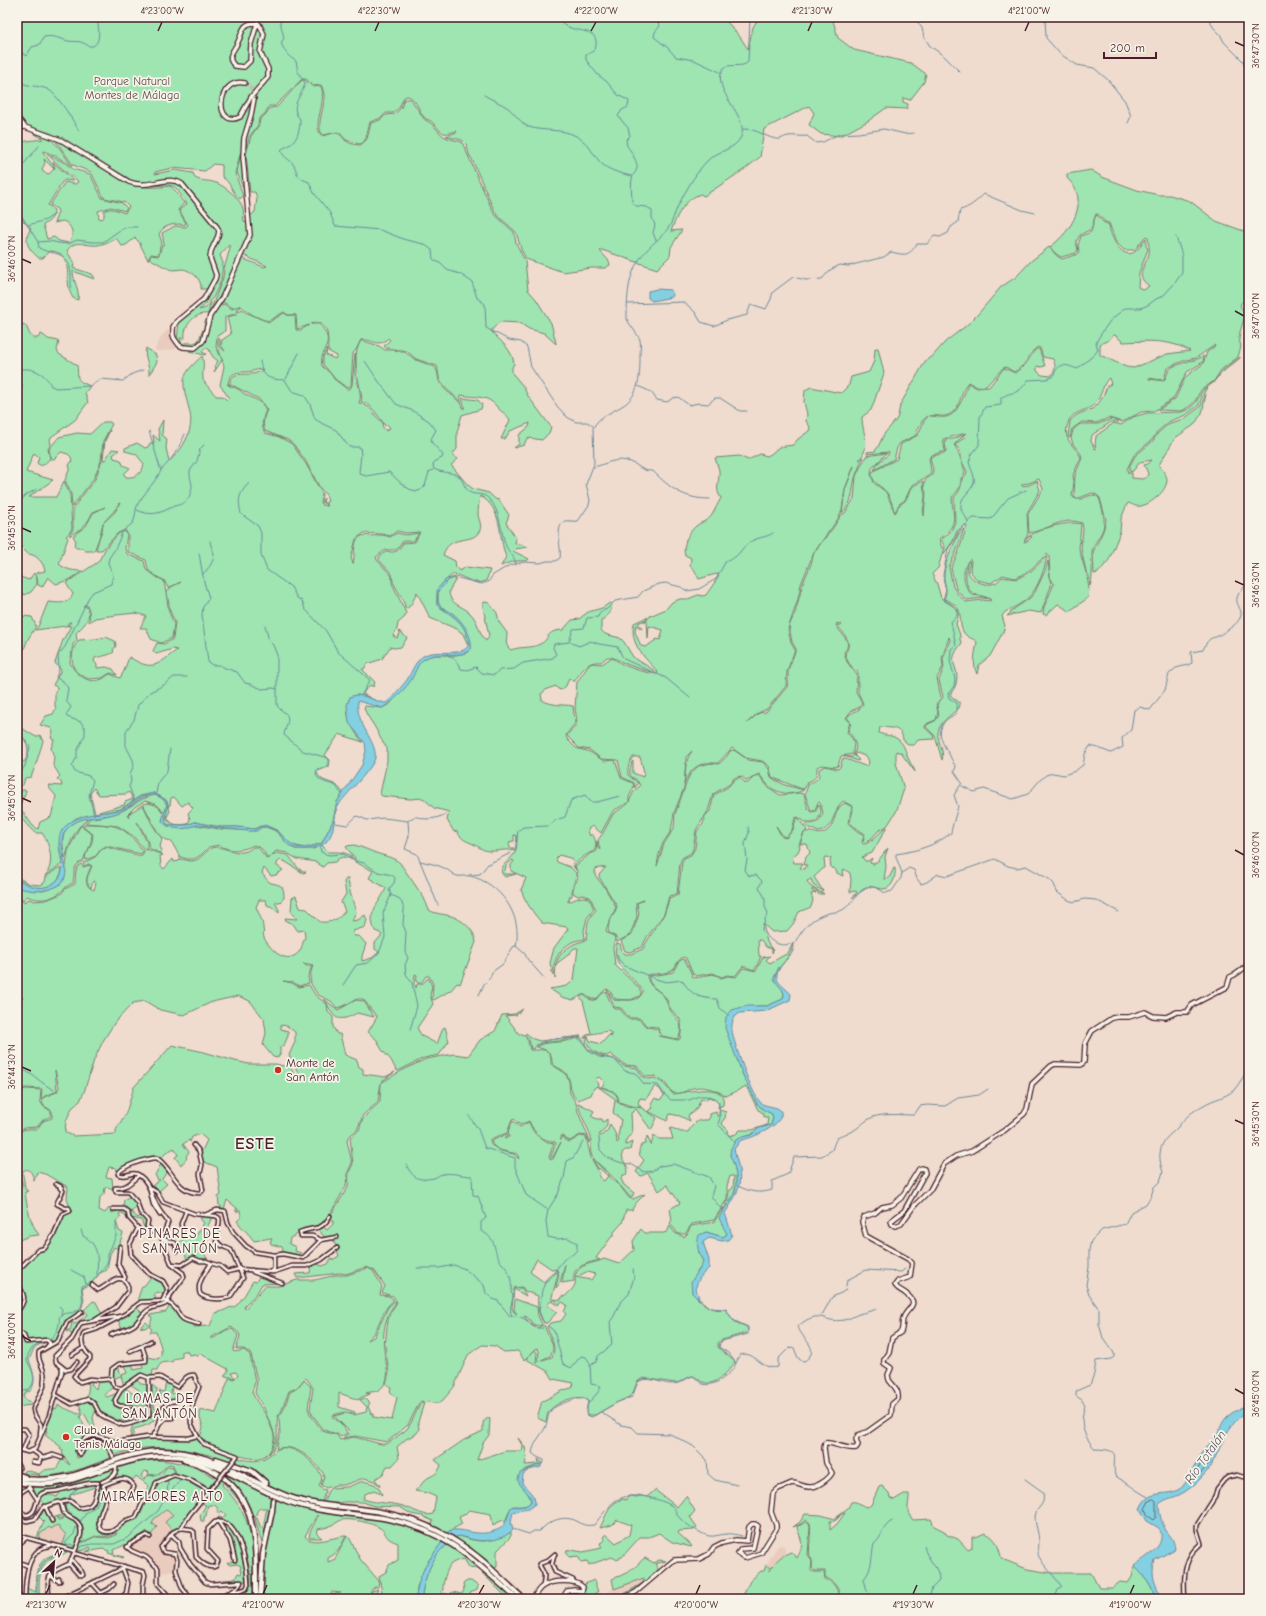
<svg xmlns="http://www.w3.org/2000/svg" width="1266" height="1616" font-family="'Comic Neue',sans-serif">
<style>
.built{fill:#eaccbe}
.green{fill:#9ee5b2;stroke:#74826e;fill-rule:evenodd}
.water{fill:#83d0e2;stroke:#6c8999}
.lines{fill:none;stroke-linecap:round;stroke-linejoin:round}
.shore{stroke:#616674;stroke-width:1}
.stream{stroke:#6c8999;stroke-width:1}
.major-tunnel{stroke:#ceb6ae;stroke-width:3.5;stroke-dasharray:3.5 2;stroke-linecap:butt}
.minor-casing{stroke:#4a1f2b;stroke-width:5.5}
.major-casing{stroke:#4a1f2b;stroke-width:6}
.highway-casing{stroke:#4a1f2b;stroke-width:7}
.minor{stroke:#f7f3e8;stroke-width:2.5}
.major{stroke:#f7f3e8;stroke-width:3.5}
.highway{stroke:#f7f3e8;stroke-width:4}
.minor-bridge-casing{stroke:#4a1f2b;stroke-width:5.5;stroke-linecap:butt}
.minor-bridge{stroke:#f7f3e8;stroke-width:2.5}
.ticks{fill:none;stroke:#4a1f2b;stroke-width:1.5}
.poi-dot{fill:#c8321e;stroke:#f7f3e8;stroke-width:1.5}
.labels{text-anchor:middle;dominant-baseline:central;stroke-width:3.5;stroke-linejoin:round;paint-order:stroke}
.park-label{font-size:12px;fill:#5f504d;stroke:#f7f3e8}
.poi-label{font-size:12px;fill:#4a1f2b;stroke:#f7f3e8;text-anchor:start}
.neighbourhood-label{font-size:13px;letter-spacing:1px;fill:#4a1f2b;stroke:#f7f3e8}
.water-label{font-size:13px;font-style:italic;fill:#5b5462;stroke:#f7f3e8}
.district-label{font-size:16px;font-weight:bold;letter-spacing:1px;fill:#4a1f2b;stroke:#f7f3e8}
.neatline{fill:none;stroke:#4a1f2b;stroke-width:1.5}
.ticks-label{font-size:10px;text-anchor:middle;fill:#4a1f2b}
</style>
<rect width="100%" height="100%" fill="#efdccf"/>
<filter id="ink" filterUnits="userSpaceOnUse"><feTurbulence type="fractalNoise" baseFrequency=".025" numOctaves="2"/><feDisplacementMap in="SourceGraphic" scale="8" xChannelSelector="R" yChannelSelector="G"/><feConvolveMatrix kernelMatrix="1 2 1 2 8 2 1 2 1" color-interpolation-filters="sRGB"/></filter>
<g filter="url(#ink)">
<path class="built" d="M 172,328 L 173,339 L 180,347 L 172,350 L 169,349 L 165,351 L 156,351 L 155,349 L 162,335 L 167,330 L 169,330 Z
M 167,1509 L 174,1515 L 165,1522 L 173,1531 L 163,1542 L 159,1550 L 164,1554 L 174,1555 L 175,1563 L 174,1569 L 159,1575 L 159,1567 L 153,1559 L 143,1552 L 132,1550 L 130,1547 L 147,1536 L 150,1536 L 145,1533 L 154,1519 Z
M 57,1525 L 66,1535 L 62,1547 L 39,1540 L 40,1534 L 49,1527 Z
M 780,1545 L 785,1547 L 785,1553 L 780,1557 L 770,1571 L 770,1568 L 766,1565 L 777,1547 Z
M 644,1577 L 643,1583 L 622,1595 L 612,1594 L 606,1599 L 587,1599 L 598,1591 L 602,1595 L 608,1591 Z"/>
<path class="green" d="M 17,17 L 257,17 L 256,22 L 251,22 L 250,24 L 255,24 L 249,44 L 250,57 L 247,64 L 248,66 L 252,60 L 251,45 L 258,25 L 263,32 L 259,47 L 259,55 L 267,68 L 268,73 L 267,78 L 254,91 L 243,112 L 236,117 L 232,117 L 232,121 C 237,120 240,119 243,116 C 248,110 249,102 253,97 C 258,89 268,85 270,75 C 272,66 263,62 261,53 C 259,40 272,35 259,22 L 260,17 L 646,17 L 646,18 L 723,17 L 740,37 L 748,49 L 753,27 L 759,17 L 832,17 L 838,38 L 854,50 L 911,63 L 926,74 L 924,82 L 910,100 L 903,98 L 903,102 L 908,104 L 907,109 L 886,108 L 868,121 L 840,136 L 821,134 L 809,125 L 814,113 L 809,106 L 764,129 L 760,157 L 745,169 L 704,196 L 700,194 C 684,200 677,215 671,231 L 682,230 L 671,247 L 670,256 L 657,269 L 602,250 L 600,251 L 609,261 L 610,265 L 605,268 L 591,268 L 563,272 L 526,259 L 521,249 L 516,232 L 497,215 L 494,210 L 471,157 L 470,157 L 466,144 L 462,140 L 446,136 L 457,132 L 456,131 C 441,136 443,133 433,123 C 431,120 427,120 425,118 C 419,113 418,100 408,96 L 404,97 L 399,108 L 393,113 L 386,113 L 381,118 L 370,122 L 366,138 L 363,143 L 359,144 L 346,140 L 340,133 L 337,132 L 324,135 L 321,133 C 316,117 330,101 321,85 L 313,86 L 306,79 L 302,79 L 275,106 L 269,106 L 265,114 L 259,118 L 258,125 L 249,137 L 245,156 L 245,168 L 245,140 L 255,104 L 256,99 L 254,99 L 243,137 L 242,163 L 244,185 L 243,188 L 237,172 L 241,151 L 235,173 L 243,196 L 240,199 C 232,193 231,182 222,177 L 222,165 L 213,164 L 205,171 L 172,168 L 155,172 L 155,174 L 175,170 L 193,173 L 195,178 C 202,182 209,180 216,183 C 225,186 241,199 243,209 C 244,213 243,217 244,221 L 249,226 L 248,236 L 223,294 L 207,319 L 223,278 L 224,269 L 230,248 L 229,245 L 220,255 L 223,263 L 221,281 L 213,298 L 199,310 L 206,308 L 211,302 L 208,314 C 195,312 183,326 185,338 L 180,338 L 182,344 C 187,341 192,345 198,341 L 204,328 L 205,321 L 207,322 C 206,327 206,333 204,338 C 199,350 183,349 177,340 L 179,321 L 205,300 L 215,282 L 217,277 L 217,272 L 211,255 L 219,238 L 219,227 L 184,184 C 173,175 164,181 152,183 C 146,184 141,183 135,182 L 50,133 L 17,124 Z
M 302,80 L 305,80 L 313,87 L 321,86 C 327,104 312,123 321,135 C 327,137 331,132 336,133 C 342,134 342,138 346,141 C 350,144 357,145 361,145 L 367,139 L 371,123 L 380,120 L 386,115 L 395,114 L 401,108 L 404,99 L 411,99 L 424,119 L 432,124 L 442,135 L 447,138 L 462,142 L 494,214 L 514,232 L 516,243 L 525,261 L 528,290 L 536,299 L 551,323 L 556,343 L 556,344 L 544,333 L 529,329 L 520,323 L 501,322 L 498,323 L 491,331 C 500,341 513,350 514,364 L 512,367 L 512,373 L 523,386 L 528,396 L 551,427 L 549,433 L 542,440 L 529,438 L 526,440 L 524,445 L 514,448 L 519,444 L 519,435 L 529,427 L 530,423 L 510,431 L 505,439 L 501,439 L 510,420 C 508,416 505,414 501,411 C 497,408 494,402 489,400 C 482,396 469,397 461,395 L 460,399 L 462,404 L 461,404 C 456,395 448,392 443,385 C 438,380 439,372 437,366 L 416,359 L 407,351 L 386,348 L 384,346 L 390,340 L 388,338 C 379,349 371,338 361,340 L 356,350 L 353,353 L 351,386 L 347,388 L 335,379 L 323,364 L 323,357 L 327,349 L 326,355 L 335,359 L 337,356 L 328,351 C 327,340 331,327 317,322 L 311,324 L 319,324 C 322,326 323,328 325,332 C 333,346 319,351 322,366 L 331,374 L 334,379 L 347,389 L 350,389 L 352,385 L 355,354 C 357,360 355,366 355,373 C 357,383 363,394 359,403 C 372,408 368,406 376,416 C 378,419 381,421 383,423 L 382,426 L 386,431 L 390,428 L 387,424 L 385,426 C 384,423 372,407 369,405 C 366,403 363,403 361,402 C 363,396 360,389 359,383 C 356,369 353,353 361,340 L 379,346 L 385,350 L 392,350 L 405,352 L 416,360 L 435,367 C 439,372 437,380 441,385 C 448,394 459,398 464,409 L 464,405 L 462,398 L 478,400 L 482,405 L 481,409 L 462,415 L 457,432 L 457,449 L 452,455 L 458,459 L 451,465 L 467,484 L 473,489 L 489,493 L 495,499 L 499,500 L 509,515 L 506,523 L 516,538 L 515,543 L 520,544 L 528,547 L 515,549 L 513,551 L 529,559 L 527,561 C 518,560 509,562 501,566 L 506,557 C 498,536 503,508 480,496 C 479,502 478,509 478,515 C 479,520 482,526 480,530 C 473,546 450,532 443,555 L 455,561 L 456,568 L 460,571 L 466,567 L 490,570 L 486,581 C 475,586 465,577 454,574 C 440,583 436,589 437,605 C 450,614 471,626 468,645 L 463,634 L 457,629 L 430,618 L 417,592 L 411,605 L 406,609 L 403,600 L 393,582 L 392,574 L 379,560 L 379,557 L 387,551 C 396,554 399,550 403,543 L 415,542 L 420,532 L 406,533 L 397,531 L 390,536 C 381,533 373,534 364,533 L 356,539 L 351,558 L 353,564 C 356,550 351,532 371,536 C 375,536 377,535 381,535 C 383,535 387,536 390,537 L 397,533 L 406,535 L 419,533 L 414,541 L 403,541 C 395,552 399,549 387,550 C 384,550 379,555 376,557 L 377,560 L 392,576 L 392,583 L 406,613 L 405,617 L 398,623 L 397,629 L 393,636 L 397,638 L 400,634 L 399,631 L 407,638 L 401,647 L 394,648 L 390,647 L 382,659 L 367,664 L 364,669 L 362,669 L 375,682 L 373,687 L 371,685 L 365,690 L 363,694 L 378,702 C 368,698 360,692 350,697 C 343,713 352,730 363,742 L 339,734 L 325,755 L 330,760 L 329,767 L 319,770 L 317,773 C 321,782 329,781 336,785 C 339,787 341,790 343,793 L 337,802 L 333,821 L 322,843 L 306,848 L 291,845 L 278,831 L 272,828 L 260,826 L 255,829 L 237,827 L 220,827 L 195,822 L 187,825 L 168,825 L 165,821 L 165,817 C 172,826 178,825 188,824 L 190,819 L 188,813 L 193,808 L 188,802 L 182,806 L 174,797 L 171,798 L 170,805 L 168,806 L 170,811 L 167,817 L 171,822 L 166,816 L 168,804 L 166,800 L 154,793 L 140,796 L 121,809 L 76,818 L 62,830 L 59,845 L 62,864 C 55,867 52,872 45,876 C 55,864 50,844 42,833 L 35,833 C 21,820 11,808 22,790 L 26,790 C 25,797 20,801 20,808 L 33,826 L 38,829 L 40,822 L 51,817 L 56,796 L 50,789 L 49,785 L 62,786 L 61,782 L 57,779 L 60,776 L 53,765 L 54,757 L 51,748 L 54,740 L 51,738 L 53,732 L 51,728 L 40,725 L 46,716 L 53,714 L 56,708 L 55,706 L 55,691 L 58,688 L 53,685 L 61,670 L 55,663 L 63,640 L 71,626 L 67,626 L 71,622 L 69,622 L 66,626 L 35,630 L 38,627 L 48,602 C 59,603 68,605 73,594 L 66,583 L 98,562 L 106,548 L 118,534 L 124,531 L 127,534 L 125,549 L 127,554 L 144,561 L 146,570 L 164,581 L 169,612 L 174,624 L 172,638 L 161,643 L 151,639 L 146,628 L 140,628 L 146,616 L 136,613 L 116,615 L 95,618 L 89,622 C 90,616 90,611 87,605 L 84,605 L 83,606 L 86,606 C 93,618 84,625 76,633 L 77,640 L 73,644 L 70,663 C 76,674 88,685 102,679 C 105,678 107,675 110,674 L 120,678 L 124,671 L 129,657 C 153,672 157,665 177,650 L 173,649 L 156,654 L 153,651 L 157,643 L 164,644 L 173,639 L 175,622 L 170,611 L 167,592 L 171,587 L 181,582 L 168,588 L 164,580 L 158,578 L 148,570 L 146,560 L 128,552 L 128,535 L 125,530 L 118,533 L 102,550 L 96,550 L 103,523 L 115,512 L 120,503 L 114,511 L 103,523 L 102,531 L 94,551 L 85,551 L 83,548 L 76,548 L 74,545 L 76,541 L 73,536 L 86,526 L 93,513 L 105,507 L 93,512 L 88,521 L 82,528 L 69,536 L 73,529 L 73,508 L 95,479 L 102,461 L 104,441 L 110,430 L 105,441 L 103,460 L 105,460 L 112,449 L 119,450 L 113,455 L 114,458 L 121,460 L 123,465 L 130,468 L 124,474 L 126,477 C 135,478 142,474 144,464 L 136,454 L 125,451 L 125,448 L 137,443 L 145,448 L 148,447 L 150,443 L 154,443 L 153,435 L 160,441 L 158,429 L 163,420 L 162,435 L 167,439 L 166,448 L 169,461 C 182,451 194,431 190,413 C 188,403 183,391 184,380 C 185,371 196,362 202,356 C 205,363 202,371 203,379 C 203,382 213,392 216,396 L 222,396 L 227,400 L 229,398 L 220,385 L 224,366 L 218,347 L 218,339 L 220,339 L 220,347 L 225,351 L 221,345 L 222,340 L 231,334 L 227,317 L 235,315 L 242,309 L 245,312 L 269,322 L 284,313 L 287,315 L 295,315 L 296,330 L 301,330 L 309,325 L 297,329 L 296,315 L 288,315 L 284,312 C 279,314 275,318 270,320 C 262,323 245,310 240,305 L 239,306 L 241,307 L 234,314 L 225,317 L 225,331 L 217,336 L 216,347 L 222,359 L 221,362 L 214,372 L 216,368 L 215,366 L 218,361 L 213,357 L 208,348 L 205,348 L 202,352 L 206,354 L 204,355 L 189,351 C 215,348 202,313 224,304 L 232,309 L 239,306 L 233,308 L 223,302 L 219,304 L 241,258 L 264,267 L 267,266 L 243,255 C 251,238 252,235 250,216 L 255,212 L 257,198 L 255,192 L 250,192 L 246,155 L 251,136 L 259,125 L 260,119 L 265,115 L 270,108 L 277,107 ZM 260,369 L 263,370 C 259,372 255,374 250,374 C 242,375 230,372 230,384 L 259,399 L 267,410 C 264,416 262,425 265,431 L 288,440 L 294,445 L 305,460 L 320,488 L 326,495 L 328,501 L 326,502 L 326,504 L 323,502 L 324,498 L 322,502 L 328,506 L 322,505 L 321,503 L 322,494 L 306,464 L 292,444 L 279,437 L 265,433 C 260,426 263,417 266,410 C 261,399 252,399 243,393 C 241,391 238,389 236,388 C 232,386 230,387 227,384 L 231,386 L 228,383 C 230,372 238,372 246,372 C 250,372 256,370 260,369 ZM 94,788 L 99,795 L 126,794 L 129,792 L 133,799 L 125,802 L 124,805 L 95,813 L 90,794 Z
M 35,134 C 54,134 62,153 72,166 L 54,155 L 43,151 L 43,152 L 54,167 L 53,168 L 44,159 L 45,163 L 42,169 L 43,172 L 49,174 L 55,168 L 53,162 L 74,181 L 65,180 L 62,182 L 48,205 L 54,210 C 54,218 49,222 43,225 L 47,239 L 54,237 L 59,241 L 69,243 C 75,234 72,225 63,221 L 54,223 L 58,212 L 57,209 L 50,205 L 65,182 L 75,184 L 78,182 L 75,178 L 69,175 L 47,154 L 65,163 L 73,169 L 90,174 L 102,198 L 122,203 L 127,208 L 125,211 L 111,207 L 98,211 L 99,218 L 102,219 L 104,217 L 104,211 C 112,206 117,211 125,213 L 129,207 L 124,202 L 104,198 L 91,172 L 73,165 L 56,141 L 49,136 L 61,142 L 128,184 C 143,188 155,188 170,186 C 177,191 179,197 184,203 L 178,210 L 186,223 L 185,225 C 176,223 164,224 159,234 L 162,243 L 160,246 L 159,253 L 158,255 L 151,254 L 148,260 L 139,242 L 135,238 L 126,245 L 122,246 L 116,238 C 111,240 107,243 102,244 C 88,249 76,236 67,251 L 74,263 L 73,268 L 92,274 L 95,278 L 94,279 L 73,271 C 73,282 80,289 78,300 L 73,298 C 71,295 70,292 69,289 C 66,274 72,251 49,251 L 43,258 L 39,258 C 28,249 23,241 31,228 L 24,222 L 17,209 L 17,167 L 23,161 L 19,142 L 43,139 Z
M 1091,170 L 1102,177 L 1137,190 L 1159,195 L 1170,195 L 1190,201 L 1216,221 L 1249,233 L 1249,297 L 1242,302 L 1240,305 L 1244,313 L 1244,319 L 1240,332 L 1239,338 L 1241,347 L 1238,357 L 1221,370 L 1214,381 L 1201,390 L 1195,401 L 1190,406 L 1182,411 L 1158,410 L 1175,399 L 1185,378 L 1189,374 L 1203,364 L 1207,352 L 1214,347 L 1215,345 L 1196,358 L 1186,360 L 1171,366 L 1167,369 L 1164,379 L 1162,380 L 1149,378 L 1149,379 L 1164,381 L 1169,370 L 1172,367 L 1189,361 L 1195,360 L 1204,356 L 1203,362 L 1187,372 L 1173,399 L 1154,411 L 1141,412 L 1122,422 L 1109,418 L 1096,423 L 1082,422 L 1072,429 L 1070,438 L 1068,437 L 1070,421 C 1077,413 1083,413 1092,409 C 1099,406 1105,393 1107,386 L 1111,384 L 1109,378 C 1103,382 1102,396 1096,402 C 1088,414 1070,408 1067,427 C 1066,430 1066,436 1068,439 C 1071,445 1077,450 1081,457 L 1073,475 L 1074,482 L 1072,496 C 1081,506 1089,489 1099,498 C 1102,508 1106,519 1103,529 C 1100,537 1093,544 1092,552 C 1091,564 1094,575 1090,586 L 1089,576 L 1086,571 L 1081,549 L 1083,529 L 1082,523 C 1062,516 1048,530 1029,533 L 1028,514 L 1043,489 L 1039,479 L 1029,483 L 1022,484 L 1022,486 L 1029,485 L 1037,481 L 1040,490 L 1027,513 L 1028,534 L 1024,542 L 1027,541 L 1032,537 L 1030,536 L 1025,540 C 1032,530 1068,520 1081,524 L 1079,549 L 1087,576 L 1089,589 L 1088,598 L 1068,612 L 1066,609 L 1058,604 L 1046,615 L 1043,614 L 1044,607 L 1054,584 L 1050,577 L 1049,556 L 1047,554 L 1031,569 L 1018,577 L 1015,578 L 1003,575 L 991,583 L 977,580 L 970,571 L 971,560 L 969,560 C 961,570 963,586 972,595 L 981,596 L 990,599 L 982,598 L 966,600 L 956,589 L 951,568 L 958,553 L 967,526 L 965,525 L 957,531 L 953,541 L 943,555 L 945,547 L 941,540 L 951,531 L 955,522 L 954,497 C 959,494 962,485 962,479 L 966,475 L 967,471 L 962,462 L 960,450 L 955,445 L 967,435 L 966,433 L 943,439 L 945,451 L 932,455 L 929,458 L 931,471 L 930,475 L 912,485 L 905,500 L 899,504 L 896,511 L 894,511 C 893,506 890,497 887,493 C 881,485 871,483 872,472 L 897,459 L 901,444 L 918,435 L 924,421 L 929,415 L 922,421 L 915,436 L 900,443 L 897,448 L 894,459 L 874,470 L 878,463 L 888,455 L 889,452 L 867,454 L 867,452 L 875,451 L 878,447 L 884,434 L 896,420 L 898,416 L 900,405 L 926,360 L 932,357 L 945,342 L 967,325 L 978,314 L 1001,287 L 1016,277 L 1031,261 L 1049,247 L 1057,256 L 1062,259 L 1078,254 L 1079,252 L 1078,245 L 1081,236 L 1091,232 L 1095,217 L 1097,215 L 1103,222 L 1109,225 C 1110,236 1122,262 1136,251 C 1141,247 1142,241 1146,238 L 1146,246 L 1148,249 L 1139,273 L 1138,287 L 1144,290 L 1149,286 C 1134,275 1145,267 1149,254 C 1150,249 1148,242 1148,237 L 1146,236 L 1144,238 L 1135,250 L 1124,250 L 1116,242 L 1109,223 L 1105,222 L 1098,214 L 1096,214 L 1091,229 L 1080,235 L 1076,242 L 1078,250 L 1076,253 L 1061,257 L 1055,253 L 1050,247 C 1072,231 1091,200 1067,178 L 1067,174 ZM 1115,335 L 1123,342 C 1147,341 1169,339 1190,351 L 1167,354 L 1134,368 L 1126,367 L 1100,355 L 1100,344 L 1109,340 L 1112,336 ZM 1038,347 L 1040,348 L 1043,357 L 1053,359 C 1056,366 1056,369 1051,376 L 1042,375 L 1037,371 L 1037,366 L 1041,367 L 1045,366 L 1039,349 L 1036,349 C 1028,358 1027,367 1015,373 L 1004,368 L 989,387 L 977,388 L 968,383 C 965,393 958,415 946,417 C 941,418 935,416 930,416 C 934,414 940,417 945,416 C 961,413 960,391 968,382 L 977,387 L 986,386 L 1003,368 L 1006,367 L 1014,372 C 1029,364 1027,353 1038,347 Z
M 170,182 L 181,186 L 217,231 L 217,236 L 208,255 C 213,273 218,271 208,289 L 201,289 C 202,279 192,271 183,269 C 180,269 176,270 173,270 C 165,268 156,262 149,258 L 151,255 L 158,256 C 162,252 159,247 164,244 L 162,233 L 175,226 L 186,227 L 188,225 L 179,210 L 187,204 C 173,184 178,184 153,186 Z
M 24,324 C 29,328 27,334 34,338 L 38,338 L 41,334 L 43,335 L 48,339 L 59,341 L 57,350 L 59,354 L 77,365 C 79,380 74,379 90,386 L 85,393 L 88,402 L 75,420 L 51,437 L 50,440 L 51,444 L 48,449 L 50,459 C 45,462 43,469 37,463 L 39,457 L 34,453 L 26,472 L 53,480 L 29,497 L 56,497 L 64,481 L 70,495 L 72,528 L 70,532 L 66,536 L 68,538 L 59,564 C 66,570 74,571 83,571 L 69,580 L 56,584 L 48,577 L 42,587 L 38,585 L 36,573 L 45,571 C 44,563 36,554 28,554 L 21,547 L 17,528 L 17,327 Z
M 146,348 L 156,355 L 157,362 L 149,375 C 150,364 143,356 146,348 Z
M 876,348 L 878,348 L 884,373 L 873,405 L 871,410 L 862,417 C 862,434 872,445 859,460 L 863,457 C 861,463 858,469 856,475 C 851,489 855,501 842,513 L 845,490 L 854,466 L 845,489 L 842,510 L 838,519 L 814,552 L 833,528 L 841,515 L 845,513 L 854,499 L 856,476 L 866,456 L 887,453 L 872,468 L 871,474 L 874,483 L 886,492 L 895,513 L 896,512 L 898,506 L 905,501 L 913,486 L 923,481 C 923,486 924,490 925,495 C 925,502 922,509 924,516 L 926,493 L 924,487 L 925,480 L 932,475 L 933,470 L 930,457 L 944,453 L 946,451 L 945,442 L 946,439 L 953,439 L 965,434 L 954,445 C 960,453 961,462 965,471 L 964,475 L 961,478 C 961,486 958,492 952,497 C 953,520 959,524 939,539 L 943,551 L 938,568 L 932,574 L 937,584 L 941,598 C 948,603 955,604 959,613 L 956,624 L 960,635 L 960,640 L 962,643 C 944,665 961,664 956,684 C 955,688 952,691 950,695 L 960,703 L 960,705 L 959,708 C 949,717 934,725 939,741 C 941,747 944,753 942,760 L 935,736 L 926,727 L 928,724 L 935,721 L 939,716 L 937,705 L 943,697 L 939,680 L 944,667 L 943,659 L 950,640 L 949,637 L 942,658 L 943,667 L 937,678 L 941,698 L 936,704 L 938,712 L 936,720 L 928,723 L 925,726 L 925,728 L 933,735 L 934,739 L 918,740 L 914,745 L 909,745 L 903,740 C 902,727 891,728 880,727 L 879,733 C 885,736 890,735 894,737 C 905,742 905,752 909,760 C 911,765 914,767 915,772 L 901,753 L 896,751 L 896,763 L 904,789 L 896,812 L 887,826 L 878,831 L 871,839 L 865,842 L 863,841 L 865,834 L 852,825 L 850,822 L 853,810 L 852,806 L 843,801 L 840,804 C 834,814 831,831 818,832 L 806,826 L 806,824 C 817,823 818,824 823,813 L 820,803 L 818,802 L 815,810 L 811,811 L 805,794 L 808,785 C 816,779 820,781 819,769 L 825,766 L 838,769 L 840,767 L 843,758 L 865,766 L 868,765 L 869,762 L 867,757 L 857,753 L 854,755 L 859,760 L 858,761 L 844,756 L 852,757 C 859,748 855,739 848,731 C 851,724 852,724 847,717 C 852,711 861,711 863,704 L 858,692 L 858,672 C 851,668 846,660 845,653 C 854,643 843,633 837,625 L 842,625 L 837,623 L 836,625 C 840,634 854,642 844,652 L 847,662 L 857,675 L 856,692 L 862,702 L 860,707 L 851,711 L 846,718 L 850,722 L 847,732 L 854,741 L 853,754 L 841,756 L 838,766 C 831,769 824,762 817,767 C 817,777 816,779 807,782 L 805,788 L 802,789 L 776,779 L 772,777 L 769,766 L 762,761 L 746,758 L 732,748 L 718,763 C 714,764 710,762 706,763 C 693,766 688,774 684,785 C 686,773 684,761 692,751 L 686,757 L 684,788 L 674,813 L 671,831 L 663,843 L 659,854 L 657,866 L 664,844 L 674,828 L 675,814 L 689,776 L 698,766 L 711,763 L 719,764 L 727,756 L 730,751 L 734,750 L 748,760 L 763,762 L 769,769 L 771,777 L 775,780 L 785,785 L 804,790 C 792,796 776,794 767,784 C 764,781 762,777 759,774 L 747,781 L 741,776 L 734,778 L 730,784 L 713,794 L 708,811 L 696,830 L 693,849 L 691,853 L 682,858 L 680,863 L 677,894 L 669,896 L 664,914 L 647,937 L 642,947 L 630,952 L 625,951 L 621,941 L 632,934 L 639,914 L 637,903 L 644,900 L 636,903 L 637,917 L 630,935 L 617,942 L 616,937 L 609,933 C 605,923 615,916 617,906 L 599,877 L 599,875 L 606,867 L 595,869 L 595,875 L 605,888 L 616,907 L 606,930 L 607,933 L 614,936 L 615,939 L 613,948 L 615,965 L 639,988 L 641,992 L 640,996 L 630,1000 L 615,999 L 609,990 L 606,989 L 596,999 L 591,999 C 580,991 584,995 573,1000 L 562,997 L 550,989 L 567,986 L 574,980 L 578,948 L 574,948 L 568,955 L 556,964 L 555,978 C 554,962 559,952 574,944 C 578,942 582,942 586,940 C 588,926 585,921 596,910 L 590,897 L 583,895 L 578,896 L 573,893 C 572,882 582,883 575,866 L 591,853 L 596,852 L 597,841 L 598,848 L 600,850 L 598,840 L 603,833 L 613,814 L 628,804 L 634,791 L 640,786 C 636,773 625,783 632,762 L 633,761 L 633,773 L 643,777 L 644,772 L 640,757 L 633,757 C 629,762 627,769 628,775 L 638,783 L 635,788 L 634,783 L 622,777 L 618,760 L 601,759 L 590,750 L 579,748 L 569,738 L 567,735 L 575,726 L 577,721 L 575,708 L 577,682 L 589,665 L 592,663 L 602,664 L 611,658 C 616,659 618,662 622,664 C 633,669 646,673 657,674 L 658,672 C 645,658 629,644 634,623 L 647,617 L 647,619 L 638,623 L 642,629 L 636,625 L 635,632 L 641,646 L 646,647 L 657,639 L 660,640 L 663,630 L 649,626 L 648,639 L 647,621 L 643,621 L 647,620 L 650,616 L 666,609 L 672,602 L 680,599 L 688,599 L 698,595 L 703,596 L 706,595 L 717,579 L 719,575 L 716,574 L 699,579 L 694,569 L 690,566 L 691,558 L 685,555 C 682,545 688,533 696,526 C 701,522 708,521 712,515 C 713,513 720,500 721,498 C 714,489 720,481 719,470 C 718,466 716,462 715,458 L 739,456 L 748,460 L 760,454 L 767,456 L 771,454 L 779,447 L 793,445 L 798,439 L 809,431 L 810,427 L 806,421 L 807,414 L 804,402 L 805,390 L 811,387 L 841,393 L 849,385 L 851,377 L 869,372 L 874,361 L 875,349 ZM 814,552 L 811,564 L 803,583 L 795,613 L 789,626 L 792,642 L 796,649 L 788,670 L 788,682 L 787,687 L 766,712 L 759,713 L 747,723 L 758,713 L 767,709 L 786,686 L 787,671 L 795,650 L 791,643 L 788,629 L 798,599 L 801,584 Z
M 1240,357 L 1240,358 L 1224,371 L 1206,389 L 1198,406 L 1186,415 L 1170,421 L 1157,432 L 1152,440 L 1134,455 L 1127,469 L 1128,473 L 1132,473 L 1132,478 L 1142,479 L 1147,477 L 1148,473 L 1144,465 L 1148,464 L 1152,460 L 1140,462 L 1133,471 L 1130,472 L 1129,467 L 1135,456 L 1153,441 L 1157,434 L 1166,426 L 1170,423 L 1184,419 L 1200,407 L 1206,394 L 1202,413 L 1194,425 L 1175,438 L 1160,463 L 1159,466 C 1162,470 1167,474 1167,480 C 1167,491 1151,504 1141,506 C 1136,507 1133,505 1129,503 L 1127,504 L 1121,519 L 1120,532 L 1109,560 L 1098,573 L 1094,574 L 1093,552 L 1103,531 L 1106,520 L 1100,498 L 1097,495 L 1092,493 L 1079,498 L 1074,498 L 1075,475 L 1082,458 L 1081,454 L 1073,444 L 1071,438 L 1073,430 L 1080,424 L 1098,424 L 1112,419 L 1119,422 L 1111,422 L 1092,435 L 1091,441 L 1095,449 L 1097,448 L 1095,446 L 1096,436 L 1114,423 L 1121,425 L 1133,417 L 1147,413 L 1181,412 L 1189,409 L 1196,402 L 1203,390 L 1213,383 L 1223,370 Z
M 103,422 L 110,422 L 112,424 L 103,441 L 101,461 L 94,478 L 72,507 L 71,494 L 65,480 L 70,468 L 69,465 L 72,461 L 71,457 L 68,454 L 61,452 L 54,459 L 51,459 L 49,449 L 59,437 L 77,433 L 90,434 Z
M 964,529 L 956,552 L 949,567 L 953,587 L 959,596 L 966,602 L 982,600 L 990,601 L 991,600 C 985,595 977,596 972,593 C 964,586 965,570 968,561 L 970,562 C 969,565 968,568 968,571 C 970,581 986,587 995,583 C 998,582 1000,579 1002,577 L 1017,579 L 1031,571 L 1047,556 C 1046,566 1037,590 1029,597 C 1023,603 1013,608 1005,612 L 1002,616 L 1005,626 L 1003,632 L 990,656 L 979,665 L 977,674 C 972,664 975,653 977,642 C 973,638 968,638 964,633 C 958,624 963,615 957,607 C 954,603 949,601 944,599 C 949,589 943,584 944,574 C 945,560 954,545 959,533 Z
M 1048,561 L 1051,586 L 1041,613 L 1028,611 L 1007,616 L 1014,609 L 1030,598 L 1035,592 L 1045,571 Z
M 34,573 L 37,578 L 37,584 L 31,592 L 24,595 L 22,593 L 17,595 L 17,576 L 29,580 Z
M 455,578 L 456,579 L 449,591 C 449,605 462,605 470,613 C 478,620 479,634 486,641 L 489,636 L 483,607 L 483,603 L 485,602 L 489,603 L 497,613 L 499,622 L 507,633 C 507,640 504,645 511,650 C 520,646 531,649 540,644 C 551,639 544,631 563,630 L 572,620 L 579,619 L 588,612 L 602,608 L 610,603 L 612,604 L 610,613 L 601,621 L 601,630 L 605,634 L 620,638 L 624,642 L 633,657 L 655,671 L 655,673 C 644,670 632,667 622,662 C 616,659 614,657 607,657 L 601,662 C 587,660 581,672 574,682 L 569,678 L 566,686 L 561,690 L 558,689 L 556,686 L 547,689 L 541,694 L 542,700 C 552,706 561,704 573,706 L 575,723 L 566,735 L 567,739 L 576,748 L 590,752 L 604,761 L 615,760 L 621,778 L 633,783 L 634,786 L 629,797 L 629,802 L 613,811 L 601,833 L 593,826 L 589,828 L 588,831 L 590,836 L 592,834 C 596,838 597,846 594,851 C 588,853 576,861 574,866 L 576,870 L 572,865 L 574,861 L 570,858 L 559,855 L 556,858 L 557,862 L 570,867 L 576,873 C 576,881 571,887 572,896 L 569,897 L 570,899 L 568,900 L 568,902 C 575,900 580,895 589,898 L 594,909 L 587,918 L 584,930 L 585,939 C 581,940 576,940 572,942 C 558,950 553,961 553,976 L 550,963 L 554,948 L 568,929 L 567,927 L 542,923 C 533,913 526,903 521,890 L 526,878 L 511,871 L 511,865 L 514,861 L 512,860 L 506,866 L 504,874 L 516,874 L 505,877 C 494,868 512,860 515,852 C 517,848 517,841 517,836 L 514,835 L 514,841 L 509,842 L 510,848 L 514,848 L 514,851 C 505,848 497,852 488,851 C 481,850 477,845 471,843 C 464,840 460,838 457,831 L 454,832 L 447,820 L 449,812 L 434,808 L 423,798 L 410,799 L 382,796 L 380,794 L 387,761 L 387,748 C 382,742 380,737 377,731 C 373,723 367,717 364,708 L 365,706 L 382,708 L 390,704 L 415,670 L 420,662 L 427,657 L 435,655 L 456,655 L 466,653 L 471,649 L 471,645 L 463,625 L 453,614 L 440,606 L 438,602 L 438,591 L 449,580 Z
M 17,613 L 22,616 L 32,617 L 36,626 L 27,641 L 22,655 L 17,651 Z
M 106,637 L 115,641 L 116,646 L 113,650 L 114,652 C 108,656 101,656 95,658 L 94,661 L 97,665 L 97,668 L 106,667 L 113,669 L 117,675 L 110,673 L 102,678 L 88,679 C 84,676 77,674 75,670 C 70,662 72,646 79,640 L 96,639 Z
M 17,724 L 20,730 L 23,729 L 36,737 L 40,735 L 43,741 C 39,754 36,765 31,777 L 25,778 L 23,785 L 17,787 L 17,773 L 20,770 L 17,768 L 17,757 L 24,762 C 32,752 27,739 17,732 Z
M 756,775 L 759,775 L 768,787 L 780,795 L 799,793 L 804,794 L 808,809 L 811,812 L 816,811 L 818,804 C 823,810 821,815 816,822 L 805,822 L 798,817 L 795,818 L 792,830 L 786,837 L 783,836 L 776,826 L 782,837 L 786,838 L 793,830 L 796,819 L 798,818 L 807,830 L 803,834 L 799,845 L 800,847 L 798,852 L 792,857 L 794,863 L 803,863 L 800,868 L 805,869 L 807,865 L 804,865 L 806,857 L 810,853 L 807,844 L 800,844 L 804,833 C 812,828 818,839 828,830 C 836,823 834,807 845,803 L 852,807 L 848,823 L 857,831 L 864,835 L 862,842 L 863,844 C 871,844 879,832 887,827 L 872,853 L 862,857 L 865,861 L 868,861 L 872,858 L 870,863 L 873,864 L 878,861 L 888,848 L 885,857 L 886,867 L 884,879 L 889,878 L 894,868 L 895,868 C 896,876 893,888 884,889 C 879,889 875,887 871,887 C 866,887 857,895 852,898 L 857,892 L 855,891 L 850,892 L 851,880 L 850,873 L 844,869 L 842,871 L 843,876 L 837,873 L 835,869 L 831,868 L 830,860 L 832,858 L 825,857 L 824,858 L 825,868 L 824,868 L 814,877 L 823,891 L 813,885 L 811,879 L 807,881 L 810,886 L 824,894 L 818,894 L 818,892 L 812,889 L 812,891 L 816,893 L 811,894 L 813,900 L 811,907 L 799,912 L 793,924 L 787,931 L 772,932 L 763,924 L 762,930 L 765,934 L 767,942 L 773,951 L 772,953 L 772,949 L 766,947 L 761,940 L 758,940 L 759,956 L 761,956 L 757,966 L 754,970 L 743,966 L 735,976 L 727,975 L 722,977 L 713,973 L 696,976 L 693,974 L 686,958 L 684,957 C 675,961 679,965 673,969 C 666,975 655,973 647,975 C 648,987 657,989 664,996 C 666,1000 667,1004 669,1008 C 675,1019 686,1022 678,1039 L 662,1036 L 657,1027 L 648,1026 L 639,1018 L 629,1018 L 621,1008 L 614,1007 L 607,990 L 614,1000 C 618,1001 620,1000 624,1000 C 632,1000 640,1001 643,991 C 633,975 609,966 617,943 L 620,944 L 622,951 L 625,954 L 631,954 L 643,949 C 651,931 666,919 669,898 L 678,895 L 682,862 L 684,858 L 691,855 L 695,848 L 697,831 L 703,824 L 705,816 L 710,811 L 714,795 L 728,787 L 734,780 L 740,777 L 745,783 L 748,783 Z
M 156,795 L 163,799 L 167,805 L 165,813 L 156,804 L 145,801 L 136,806 L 127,815 L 130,818 L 128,815 L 130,813 L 142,805 L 144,807 L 152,824 L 162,839 L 160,847 L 162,850 L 161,853 L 159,853 L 149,848 C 149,842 141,826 137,822 L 147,842 L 147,847 L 144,849 L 133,836 L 118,826 L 86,823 L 90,818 C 98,818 117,814 124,810 C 136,803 143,797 156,795 Z
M 147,803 C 156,804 160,807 164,815 L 162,821 L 170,827 L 179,828 L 186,828 L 197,825 L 219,829 L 256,831 L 261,827 L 266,827 L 276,831 L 291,847 L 295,849 L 313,849 L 322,845 L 328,852 C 337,852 348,851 354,859 L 352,860 C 345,856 340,856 335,862 L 327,863 L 323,867 L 316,862 L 297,859 L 287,853 L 276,851 L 269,858 L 267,857 L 262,849 L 254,845 C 242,851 230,852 219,845 L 209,847 L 201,855 L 194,859 L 188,859 L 180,857 L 171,841 L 164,839 L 157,831 L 143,804 Z
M 85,818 L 88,818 C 86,822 82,823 79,827 C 72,836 68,849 65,859 C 61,837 60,825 85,818 Z
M 84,824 C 116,824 123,824 143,851 L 141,854 L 106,846 L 101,849 L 96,856 L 85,860 L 86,853 L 83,861 C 72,865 75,873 73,883 C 64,887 64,890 58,894 C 49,900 37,901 27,896 L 23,900 L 17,892 L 17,887 L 33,890 L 43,891 L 58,886 L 64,880 L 68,851 L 79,828 L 82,825 L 83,828 L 92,834 C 92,841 89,847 87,853 L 92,842 L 93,834 L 84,828 Z
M 354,845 C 362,847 368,850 376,853 C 384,856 393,857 400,863 L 424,898 L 429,910 C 435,914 444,914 451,916 C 462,919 475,930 476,942 L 460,984 L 457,983 L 451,990 L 434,1000 L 432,999 L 433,984 L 429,976 L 426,976 L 421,983 L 418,983 L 416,981 L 417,975 L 415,974 L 414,984 L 416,988 L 417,984 L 422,984 L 428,978 L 432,986 L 430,995 L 433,1004 L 417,1028 L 422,1036 L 437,1044 L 443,1028 L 445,1027 L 449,1041 L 439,1055 L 424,1058 L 398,1071 L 396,1070 L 391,1060 L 382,1050 L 377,1040 L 368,1032 L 377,1017 L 363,999 C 353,997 347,1007 337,1008 L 331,1001 L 318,995 L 311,984 L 310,976 L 313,965 L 309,964 L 305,965 L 303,963 L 306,966 L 312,966 L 308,976 L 309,983 L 299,986 L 293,982 L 283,981 L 292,983 L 299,987 L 309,985 L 316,996 L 327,1004 L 328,1012 L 333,1017 L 333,1027 L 337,1034 L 340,1034 L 345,1055 L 357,1060 L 359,1067 L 363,1069 L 363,1074 L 385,1077 L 395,1072 L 381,1082 L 378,1102 L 363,1115 L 357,1130 L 348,1137 L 347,1141 L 352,1163 L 347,1174 L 346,1186 L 326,1221 L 324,1225 L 300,1230 L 298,1234 L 290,1238 L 289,1244 L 296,1247 L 295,1251 L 301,1253 L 298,1257 L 281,1253 L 283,1250 L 282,1247 L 271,1244 L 270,1241 L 272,1240 L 271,1238 L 254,1241 C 249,1233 242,1229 237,1221 L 241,1218 L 240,1210 L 236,1212 L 236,1209 L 238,1209 L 227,1200 L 224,1209 L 219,1205 L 218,1197 L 221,1195 L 217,1167 L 202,1161 L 200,1155 L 207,1140 L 200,1134 L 192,1137 L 190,1142 L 189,1140 L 183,1144 L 189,1152 L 186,1156 L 187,1158 L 181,1165 L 175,1157 L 178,1155 L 174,1148 L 166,1153 L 161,1158 L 157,1156 L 130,1164 L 117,1171 L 116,1168 L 109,1167 L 106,1177 L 112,1178 L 113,1189 L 107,1187 L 105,1188 L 104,1194 L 100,1197 L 99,1210 L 105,1213 L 109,1208 L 112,1213 L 121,1209 L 126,1211 L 129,1221 L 134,1225 L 129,1221 L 123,1213 L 120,1213 L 119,1215 L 121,1217 L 116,1221 L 119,1231 L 123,1233 L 118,1249 L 114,1247 L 110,1254 L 107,1270 L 100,1273 L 90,1285 L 82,1288 L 84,1300 L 80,1313 L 70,1319 L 58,1339 L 48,1346 L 50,1341 L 48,1339 L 29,1341 L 26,1341 L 21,1334 L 17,1336 L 17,1314 L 23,1304 L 25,1295 L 17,1280 L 19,1270 L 37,1252 L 45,1248 L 63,1215 L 71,1211 L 67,1198 L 68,1187 L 45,1174 L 37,1172 L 34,1181 C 33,1175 30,1166 23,1171 C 22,1175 25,1182 25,1189 L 28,1191 L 25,1192 C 27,1207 30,1223 39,1235 L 29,1236 L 17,1241 L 17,1192 L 23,1185 L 21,1179 L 17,1177 L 17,1134 C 22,1128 30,1129 37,1129 L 43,1121 L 52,1118 L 52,1111 L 43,1105 L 42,1100 L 44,1097 L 57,1092 L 59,1087 L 55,1070 L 57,1091 C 52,1094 44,1094 41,1100 L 42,1089 L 26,1088 L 17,1090 L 17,1004 L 19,1003 L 23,997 L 17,1003 L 17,894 L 24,902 L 29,899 L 35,901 L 46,900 L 61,894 L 65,889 L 75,884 C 76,877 74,867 81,864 L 83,867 L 90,865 L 91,866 C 88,875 81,885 94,890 L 96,883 L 93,881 L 91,888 C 83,880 89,875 92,866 L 89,864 L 84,866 L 83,863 L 95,857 L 103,848 L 106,847 L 141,856 L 146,849 L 163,855 L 160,856 L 161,866 L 164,869 L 173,859 L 174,862 L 179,861 L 180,859 C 184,859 188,861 192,861 C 203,860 206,847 216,847 C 229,848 241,858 253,847 L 257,847 L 261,851 L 267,859 L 276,853 L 288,855 L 299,869 L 306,872 L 303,873 L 286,862 L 280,860 L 277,863 L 277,866 L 283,870 L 276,875 L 271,876 L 264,868 L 262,873 C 264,876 267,881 271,883 C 282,885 284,886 284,898 L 280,902 L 275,902 L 279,910 L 279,913 L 272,907 L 267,905 L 266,900 L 259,900 L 256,907 C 259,914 263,921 263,928 C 264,932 263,935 264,938 C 271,950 286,966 299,952 C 303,947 302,942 305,937 L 304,930 L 298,931 L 293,924 L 286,921 L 285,918 L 297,919 L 291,911 L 292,898 L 296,896 L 300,908 L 307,909 L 320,922 C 331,923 338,920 345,911 L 341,902 L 346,894 L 344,882 L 346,879 L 348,879 L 350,892 L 356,912 L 352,921 L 358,920 L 365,915 L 367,920 L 365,927 L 353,931 L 354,936 L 359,936 L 366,944 L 362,956 L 362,961 L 372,958 L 379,952 L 375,949 L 375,943 L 382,935 L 380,933 L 375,931 C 366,911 380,904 386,888 L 369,878 L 373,871 L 355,862 L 355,858 L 346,847 L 347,846 ZM 238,996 L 250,1001 L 264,1019 L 266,1033 L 263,1045 L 273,1057 L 277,1058 L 280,1054 L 280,1047 L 284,1045 L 288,1036 L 288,1031 L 281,1029 L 281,1025 L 287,1026 L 295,1032 L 295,1042 L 289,1055 L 300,1076 L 297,1080 L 291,1068 L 276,1064 L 249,1064 L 235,1061 L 204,1052 L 172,1045 L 134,1087 L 126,1113 L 116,1130 L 116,1134 L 73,1136 L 65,1132 L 66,1121 L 72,1108 L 80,1101 L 84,1092 L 94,1060 L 103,1041 L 115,1022 L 133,1003 L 145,1001 L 160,1010 L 184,1015 L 212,1002 Z
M 58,868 L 62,868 C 61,883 45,891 31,887 C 26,885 22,882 17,879 L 17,877 L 30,884 L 41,885 L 45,882 L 46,877 Z
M 793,943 C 793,956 778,966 774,978 C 779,985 786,990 783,999 L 767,1006 L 757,1006 L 726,1017 L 742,1073 L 757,1104 L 764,1110 L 772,1114 L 773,1118 L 771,1125 L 759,1128 L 751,1135 L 742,1137 L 730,1155 C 738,1172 740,1191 726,1206 L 725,1205 L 728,1198 L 729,1191 L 733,1188 L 734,1176 L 730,1176 L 727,1186 L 727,1199 L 714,1220 L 692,1224 L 685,1234 L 678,1234 L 670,1223 L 672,1220 L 670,1209 L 680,1203 L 667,1185 L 659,1191 L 648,1173 L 641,1176 L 636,1172 L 644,1160 C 638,1155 638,1152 641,1145 L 645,1144 L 647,1136 L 651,1145 L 654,1135 L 659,1139 L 673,1139 L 670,1129 L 672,1128 L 681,1132 L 688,1132 C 693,1124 696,1119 708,1120 L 710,1117 L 710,1114 L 716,1112 L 717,1116 L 719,1116 L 719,1110 L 726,1112 L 725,1118 L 721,1123 L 728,1130 L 729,1136 L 736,1134 L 740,1130 L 752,1130 L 767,1125 L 768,1117 L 764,1117 L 762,1112 L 758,1110 L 746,1086 L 737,1091 L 726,1096 C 717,1090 704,1085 693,1088 C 687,1090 678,1096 672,1092 C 668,1089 667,1084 664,1082 C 660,1079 659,1080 656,1076 C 642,1078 645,1075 637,1066 L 625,1065 L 610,1054 L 607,1056 C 597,1055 590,1050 586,1041 L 588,1036 L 590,1041 L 601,1044 L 610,1034 L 611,1037 L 612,1036 L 610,1032 C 607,1030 595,1034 589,1034 L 585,1039 L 584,1037 L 591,1033 L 583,1001 L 580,997 L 584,995 C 597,1007 596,995 606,992 L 612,1007 L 614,1009 L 620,1009 L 628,1019 L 638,1019 L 648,1027 L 658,1029 L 659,1036 L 678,1040 L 680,1039 C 681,1033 683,1023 679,1018 C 676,1014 673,1012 670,1008 C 668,1005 668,1000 665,997 C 660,990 647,986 649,976 L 664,974 L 673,972 L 678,962 L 683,959 L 685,960 L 693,977 C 700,980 708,972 716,975 C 718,976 719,977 721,978 L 728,976 L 736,977 L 743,968 L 756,971 L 763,957 L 770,956 L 766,960 L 770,963 L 788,953 Z
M 324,999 L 338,1010 L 356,1000 L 364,1001 L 374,1017 L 357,1013 C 350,1017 338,1023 332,1013 C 329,1009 328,1004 324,999 Z
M 523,1009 L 516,1015 L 505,1016 L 508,1019 L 519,1034 L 523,1034 L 528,1041 L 530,1050 C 536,1051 546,1047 550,1054 C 551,1056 551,1062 551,1064 L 565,1073 L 569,1081 L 570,1093 L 576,1103 L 578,1112 L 590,1141 L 589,1143 L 587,1136 L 580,1135 L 570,1141 L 566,1139 L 563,1135 L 561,1136 L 561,1140 L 563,1136 L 566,1141 L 570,1142 L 580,1136 L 586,1137 L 591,1158 L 599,1172 L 599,1177 L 604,1181 L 608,1176 L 599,1168 L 598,1169 L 593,1159 L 609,1175 L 612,1180 L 620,1186 L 629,1198 L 633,1199 L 645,1194 L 635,1204 L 632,1210 L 626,1210 L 622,1223 L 614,1232 L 614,1236 L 612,1236 L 596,1258 L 600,1260 C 587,1263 571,1266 574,1281 L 562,1283 L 565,1264 L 560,1283 L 556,1288 C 556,1281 562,1274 556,1269 L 553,1270 L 537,1259 L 530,1272 L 544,1282 C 547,1277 552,1275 556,1270 L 558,1274 L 552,1297 L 552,1300 L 557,1305 L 551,1301 L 547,1305 L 557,1312 L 547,1323 L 544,1323 C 538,1315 537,1305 538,1296 L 525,1291 L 522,1287 L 514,1288 L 522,1288 L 526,1296 L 514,1289 L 512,1308 L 514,1312 L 517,1314 L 514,1310 L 515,1299 L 537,1307 L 538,1316 L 542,1324 L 540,1326 L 534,1325 L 527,1317 L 524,1316 L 532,1326 L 538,1328 L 542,1325 L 545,1326 C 546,1337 558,1343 550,1356 L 539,1361 L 538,1361 L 539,1351 L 537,1348 L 524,1360 L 518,1351 L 504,1352 L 495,1346 L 482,1345 L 468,1355 L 454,1387 L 443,1400 L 439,1403 L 433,1403 L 421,1401 L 419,1403 L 408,1425 L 387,1442 L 355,1436 L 343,1438 L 350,1432 L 334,1416 L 346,1413 L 354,1415 L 366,1412 L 367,1407 L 360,1400 L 365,1398 L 370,1403 L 368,1406 L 371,1414 L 373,1414 L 373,1417 L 392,1420 L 397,1397 L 394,1396 L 390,1391 L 391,1387 L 386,1384 L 389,1372 L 385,1346 L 387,1327 L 389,1315 L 397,1302 L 393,1296 L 382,1293 L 385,1286 L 374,1270 L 366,1267 L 346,1274 L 340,1273 L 297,1278 L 295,1274 L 310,1273 L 311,1266 L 315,1263 L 322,1266 L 328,1264 L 330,1260 L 334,1259 L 339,1256 L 337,1250 L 338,1248 L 336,1247 L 333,1239 L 325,1238 L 327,1237 L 324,1237 L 319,1230 L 324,1227 L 327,1230 L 333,1224 L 333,1220 L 329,1218 L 348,1187 L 349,1172 L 353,1164 L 350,1138 L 359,1130 L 362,1121 L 367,1114 L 380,1102 L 381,1083 L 403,1070 L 426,1059 L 454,1054 L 468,1056 L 480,1040 L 495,1031 L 502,1015 L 515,1014 ZM 514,1119 L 520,1125 L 529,1121 C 536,1135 539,1139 555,1142 L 556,1143 L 551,1156 L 551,1158 L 553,1157 L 561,1142 L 553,1159 L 551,1160 L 549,1157 L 554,1143 C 541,1142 533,1134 529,1122 L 520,1127 L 513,1121 C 510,1126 507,1131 509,1137 L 504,1139 L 508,1135 L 507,1134 L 491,1141 C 494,1152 508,1151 517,1154 L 519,1159 L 514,1154 L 501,1151 L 491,1145 L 490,1139 L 507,1133 L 512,1120 Z
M 526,1033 L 533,1039 L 540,1041 L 581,1036 L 560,1041 L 541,1043 L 533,1049 L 531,1049 L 529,1039 L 525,1035 Z
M 581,1037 L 588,1049 L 600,1056 L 614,1059 L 624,1066 L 637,1068 L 643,1077 L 648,1079 L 655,1078 L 663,1083 L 673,1094 C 686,1093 728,1080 723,1105 L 718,1108 L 719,1102 L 714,1098 L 708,1096 L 707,1100 L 701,1099 L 698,1106 L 693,1113 L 689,1114 L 688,1116 L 690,1121 L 680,1116 L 670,1114 L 667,1121 L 648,1111 L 653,1108 L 651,1104 L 655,1098 L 660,1100 L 664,1096 L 660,1089 L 655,1086 L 646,1099 L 640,1098 L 638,1103 L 641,1107 L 631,1106 L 619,1102 L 626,1106 L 642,1108 L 657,1118 L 651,1130 L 636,1109 L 631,1113 L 632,1134 L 628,1137 L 625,1142 L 626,1145 L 632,1142 L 630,1150 L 625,1150 L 622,1153 L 623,1160 L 628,1168 L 626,1175 L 623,1175 L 621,1179 L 624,1185 L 634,1193 L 632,1197 L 630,1197 C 623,1189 616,1181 610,1174 C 604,1168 596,1163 592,1156 C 589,1150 592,1145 591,1138 C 588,1126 580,1116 578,1103 L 594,1111 L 591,1116 L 597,1119 L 602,1119 L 603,1122 L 607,1119 L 607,1126 L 599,1135 L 601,1136 L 608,1130 L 610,1124 L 616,1135 L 617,1143 L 619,1141 L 618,1137 L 621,1119 L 613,1113 L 615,1101 L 619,1102 C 619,1092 610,1089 601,1087 L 605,1083 L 599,1077 L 595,1079 L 599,1084 L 598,1086 C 606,1090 618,1090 618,1101 L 597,1086 L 594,1088 L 591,1095 L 578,1100 C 569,1095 572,1083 567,1075 C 564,1069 556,1068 552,1063 C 552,1051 546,1050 537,1047 C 543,1042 551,1043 558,1042 C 566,1042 574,1039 581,1037 Z
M 26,1089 L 41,1090 L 40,1101 L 43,1106 L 51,1111 L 51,1116 L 43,1120 L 37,1127 L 24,1128 L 17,1132 L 17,1091 Z
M 161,1164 L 167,1172 L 162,1179 L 167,1184 L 159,1191 L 152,1187 L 153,1185 L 160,1180 L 158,1180 L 155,1175 Z
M 130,1196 L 136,1203 L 137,1207 L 131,1212 L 138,1218 L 141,1215 L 146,1221 L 147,1228 L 145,1230 L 141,1220 L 131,1218 L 129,1212 L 123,1207 L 124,1200 Z
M 725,1207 L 722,1212 L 727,1234 L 723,1237 L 706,1232 L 698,1253 L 703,1261 L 701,1267 L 697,1272 L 692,1293 C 702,1303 710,1312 725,1309 L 735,1322 L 747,1327 L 748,1331 L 746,1333 L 722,1340 L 718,1343 L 718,1347 L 735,1362 C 729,1371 714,1388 703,1382 C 699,1381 696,1376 692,1376 C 689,1376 681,1383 675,1383 L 643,1378 L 637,1382 L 633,1393 L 629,1397 L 614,1404 L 595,1415 L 588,1415 L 586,1412 L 588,1402 L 587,1399 C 578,1394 557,1402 550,1410 C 547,1413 547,1418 546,1422 L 537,1418 L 542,1401 C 553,1397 560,1390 572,1388 L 574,1383 L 553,1379 L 549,1372 L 526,1359 L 535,1350 L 537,1353 L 536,1362 L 552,1357 C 558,1345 549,1337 547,1327 L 550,1323 L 561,1321 L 566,1314 L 564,1312 L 567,1305 L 562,1302 L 559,1305 L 554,1299 L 561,1300 L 562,1296 L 564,1297 C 572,1290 577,1286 575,1277 L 591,1280 L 595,1274 L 586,1272 L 577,1277 L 575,1276 C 578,1263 594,1264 604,1259 L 619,1264 L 634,1250 L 633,1241 L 641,1229 L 645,1233 L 663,1233 L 667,1232 L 670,1226 L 675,1233 L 684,1237 L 687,1234 L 691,1226 L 714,1222 L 723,1208 Z
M 201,1216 L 212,1217 L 207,1228 L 210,1230 C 201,1239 200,1252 209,1260 L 202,1260 L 193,1257 L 188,1261 L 183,1250 L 179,1251 L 177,1245 L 185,1238 L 182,1233 L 184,1232 L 187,1237 L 196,1236 L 204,1223 L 201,1220 Z
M 368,1268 L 373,1271 L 382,1286 L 380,1295 L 389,1296 L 394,1300 C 379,1311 381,1330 367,1340 L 374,1337 L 388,1307 L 395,1301 L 396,1303 C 385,1314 382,1335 384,1350 C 385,1363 393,1379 380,1389 C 375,1393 371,1391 366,1393 L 367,1394 L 370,1393 L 370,1394 L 360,1398 L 359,1400 L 339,1393 L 339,1407 L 355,1412 L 355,1414 L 345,1412 L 333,1415 L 333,1418 C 340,1422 344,1426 347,1433 L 341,1437 L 336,1433 L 329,1432 L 323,1429 L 312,1414 L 310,1409 L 313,1388 L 307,1379 L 305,1378 L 297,1388 L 289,1391 L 281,1412 L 278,1416 C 275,1431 282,1441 269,1454 L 275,1441 L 275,1437 L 264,1408 L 255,1393 L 257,1381 L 251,1354 L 244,1349 L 236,1349 L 240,1336 L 239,1333 L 231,1327 L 210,1338 L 214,1338 L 226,1330 L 232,1329 L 238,1335 L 233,1351 L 235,1352 L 244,1350 L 250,1355 L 255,1382 L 252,1392 C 257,1405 276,1424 274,1439 C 270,1469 242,1457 224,1450 C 216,1447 205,1445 200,1438 L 203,1427 L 200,1418 L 200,1410 L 216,1413 L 229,1378 L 234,1379 L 238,1375 L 236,1372 L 231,1373 L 235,1378 L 225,1376 L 225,1374 L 228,1372 L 228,1369 L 199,1353 L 197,1357 L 195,1354 L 189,1355 L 187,1351 L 182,1351 L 182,1357 L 174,1359 L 172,1362 C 163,1362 160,1362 157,1370 L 153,1370 L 152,1376 L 139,1375 L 124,1386 L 121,1376 L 112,1379 L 113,1370 L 118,1366 L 121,1375 L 127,1373 L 124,1365 L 132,1364 L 134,1370 L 143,1368 L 142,1363 L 146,1361 L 148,1357 L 158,1359 L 161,1355 L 161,1347 L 156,1332 L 150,1332 L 152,1329 L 148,1326 L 145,1328 L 140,1327 L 146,1322 L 150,1326 L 152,1318 L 150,1315 L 166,1312 L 169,1307 L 167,1305 L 168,1304 L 173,1305 L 182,1319 L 193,1324 L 193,1327 L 210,1326 L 215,1313 C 221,1312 225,1310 231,1307 L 232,1308 L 237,1305 L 244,1296 L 253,1281 L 256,1282 L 260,1275 L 280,1283 L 262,1284 L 257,1293 L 244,1306 L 245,1309 L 265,1286 L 279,1286 L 297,1280 L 315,1280 L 336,1275 L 347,1275 Z
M 151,1277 L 161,1281 L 166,1287 L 164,1295 L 158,1292 L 154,1294 L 156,1300 L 140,1301 L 138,1298 L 142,1286 L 144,1286 Z
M 93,1301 L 96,1302 L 102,1314 L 93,1319 L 80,1323 L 73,1335 L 65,1330 L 70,1330 L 72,1324 L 68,1323 L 70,1321 L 75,1324 L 88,1314 L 84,1310 Z
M 136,1307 L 143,1314 L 136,1322 L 122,1330 L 118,1319 L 128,1314 Z
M 20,1335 L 23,1336 L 25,1342 L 45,1340 L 48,1342 C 32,1346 35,1347 29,1360 C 33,1371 38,1383 29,1392 L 27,1391 L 23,1397 L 33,1405 L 23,1406 L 17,1409 L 17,1338 Z
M 135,1379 L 141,1384 L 149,1385 L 149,1406 L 133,1406 L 131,1404 L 121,1405 L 117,1402 L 118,1396 L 125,1388 L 136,1396 L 139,1390 L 130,1384 Z
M 109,1380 L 113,1387 L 104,1395 L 107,1397 L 118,1393 L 114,1401 L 117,1406 L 124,1408 L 121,1417 L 132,1419 L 128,1407 L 129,1407 L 134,1420 C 120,1424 115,1418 102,1413 L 95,1402 L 87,1397 L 89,1384 L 86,1383 L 91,1381 L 92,1385 L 96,1389 L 98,1382 Z
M 304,1380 L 311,1387 L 308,1408 L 310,1414 L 321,1429 L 325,1432 L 337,1435 L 340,1440 L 354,1437 L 381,1444 L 387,1444 L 407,1429 L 411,1423 L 420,1404 L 424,1403 L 418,1422 L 419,1430 L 416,1434 L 406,1439 L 397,1447 L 399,1458 L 392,1466 L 387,1466 L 383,1474 L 375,1479 L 380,1486 L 374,1481 L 364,1478 L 344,1485 L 336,1485 L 326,1488 L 321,1485 L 324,1477 L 323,1473 C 313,1459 294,1442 276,1449 L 280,1433 L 279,1416 L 283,1411 L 290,1392 L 296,1389 Z
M 166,1382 L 172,1386 L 171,1393 L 176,1394 L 174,1400 L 165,1403 L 159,1391 L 164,1392 Z
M 152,1385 L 157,1389 L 154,1405 L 157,1415 C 153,1425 144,1426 134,1429 L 133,1435 L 130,1438 L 133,1423 C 137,1422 144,1422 148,1419 C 156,1413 152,1394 152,1385 Z
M 89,1400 L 95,1405 L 96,1410 L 93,1417 L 95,1428 L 94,1431 L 84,1413 L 82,1414 L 80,1417 L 88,1434 C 77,1442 75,1444 77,1458 L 83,1456 L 87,1445 C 99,1438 107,1446 112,1457 C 85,1468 67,1475 38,1477 L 40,1475 L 27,1474 L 24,1472 L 26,1470 L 39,1474 C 44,1469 49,1469 56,1469 L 62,1459 L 70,1465 L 62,1453 L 64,1450 L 62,1451 L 60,1449 L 61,1447 L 45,1435 L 47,1431 L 45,1429 L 53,1408 L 56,1409 L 58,1405 L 78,1414 L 82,1412 L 79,1404 Z
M 488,1418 L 490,1419 L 489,1435 L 483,1443 L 477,1460 L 505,1451 L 522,1451 L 523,1447 L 518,1438 L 525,1447 L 527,1457 L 525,1465 L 538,1464 L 539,1463 L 538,1459 L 542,1462 L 541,1464 L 524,1470 L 518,1479 C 526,1493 544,1508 513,1506 L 509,1511 L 505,1522 L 503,1520 L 493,1525 L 491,1514 L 469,1510 L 464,1515 L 459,1517 L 462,1524 L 449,1531 L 440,1545 L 426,1564 L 417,1587 L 416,1599 L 372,1599 L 371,1595 L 372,1591 L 378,1589 L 375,1596 L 379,1598 L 382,1593 L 379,1576 L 386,1572 L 389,1565 L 398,1560 L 398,1543 C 383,1538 389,1535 380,1528 C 373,1523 350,1518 341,1520 C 337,1522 334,1525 330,1526 C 326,1528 322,1528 318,1529 L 317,1534 L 322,1538 L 309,1538 L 310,1532 L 318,1516 L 317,1515 L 305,1536 C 312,1547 335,1536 346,1536 C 341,1546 339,1553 328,1558 L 328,1562 L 335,1559 L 347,1536 L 349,1537 L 360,1559 L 379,1581 L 378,1587 L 375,1587 C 369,1591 370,1593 371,1599 L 347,1599 L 343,1597 L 341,1599 L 337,1599 L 335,1594 L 341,1593 L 332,1592 L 331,1594 L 331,1595 L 334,1594 L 336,1599 L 263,1599 C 263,1580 263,1561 266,1543 C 269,1529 276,1515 274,1501 L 271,1499 L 272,1504 L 264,1533 L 263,1543 L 261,1541 L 255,1518 L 257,1518 L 261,1528 L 263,1527 L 267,1508 L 260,1508 L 257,1511 L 256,1515 L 253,1517 C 245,1497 233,1483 216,1469 C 244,1478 268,1498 296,1507 C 323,1515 351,1516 378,1519 C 396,1522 412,1529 429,1533 L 433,1521 L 422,1516 L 411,1514 L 400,1507 L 374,1506 L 363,1502 L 344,1502 L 331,1504 L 308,1500 L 282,1492 L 236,1467 L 254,1474 L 264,1483 L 268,1483 C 262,1470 247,1466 234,1462 L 238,1458 C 249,1461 258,1463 268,1456 C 273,1453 276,1449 281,1448 C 296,1445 318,1465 322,1478 L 319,1486 L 322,1489 L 326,1490 L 322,1501 L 324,1501 L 328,1491 L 331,1488 L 347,1487 L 363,1481 L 374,1484 L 379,1488 L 382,1495 L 374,1490 L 365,1494 L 363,1499 C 377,1504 393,1502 406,1507 C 414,1510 425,1517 433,1514 L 436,1497 L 427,1493 L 415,1491 C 418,1488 421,1485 424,1481 C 431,1474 437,1477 441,1465 L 435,1460 L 436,1459 L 464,1440 L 483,1431 L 483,1422 Z
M 94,1437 L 109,1441 L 116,1447 L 120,1443 L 142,1438 L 181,1439 L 195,1438 L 206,1446 L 235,1458 L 232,1461 C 195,1451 150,1439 114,1456 C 109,1445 103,1438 90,1441 L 89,1439 L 85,1442 L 80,1449 L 81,1451 L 80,1453 L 78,1452 C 79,1443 85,1439 94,1437 Z
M 154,1460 C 179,1461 193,1465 214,1477 L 215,1475 L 212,1473 C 227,1482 234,1489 243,1503 L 242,1504 L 223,1482 L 222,1485 C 259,1523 252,1551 253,1599 L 227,1599 L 226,1598 L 235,1593 L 248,1590 C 255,1580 246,1552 241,1541 C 239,1535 233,1528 229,1523 C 225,1519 221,1519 218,1517 L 222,1518 L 226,1515 L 222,1511 L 218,1514 L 218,1509 L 215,1505 L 208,1505 L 206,1516 L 204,1517 L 204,1521 L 201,1521 L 200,1515 L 206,1505 L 201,1503 L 220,1479 L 218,1478 L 209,1489 L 192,1479 L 176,1473 L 173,1465 L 169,1464 L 158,1474 L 148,1475 L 149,1472 L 145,1471 L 141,1476 L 144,1479 L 147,1476 L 161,1474 L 168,1466 L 173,1467 L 175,1474 L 166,1477 L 166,1475 L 156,1480 L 150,1495 L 146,1496 L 142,1495 L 149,1486 L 136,1476 L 132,1481 L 123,1476 L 105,1483 L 114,1477 L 118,1471 L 117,1467 L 139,1462 Z
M 115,1467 L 113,1475 L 103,1480 L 89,1482 L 40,1494 L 37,1497 L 30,1487 L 19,1493 L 18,1492 L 17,1494 L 17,1486 C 28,1486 38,1488 49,1487 C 72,1485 94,1476 115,1467 Z
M 174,1476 L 190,1481 L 207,1491 L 185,1517 L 180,1527 L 173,1531 L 165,1522 L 173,1515 L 167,1509 L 154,1519 L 152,1525 L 153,1524 L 157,1527 L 151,1535 L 147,1533 L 147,1531 L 137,1539 L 114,1550 L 113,1554 L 124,1557 L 123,1558 L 108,1553 L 109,1551 L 103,1549 L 86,1552 L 91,1549 L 90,1547 L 85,1550 L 77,1551 L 80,1543 L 96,1536 L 84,1542 L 80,1542 C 90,1522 75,1521 65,1511 L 64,1504 L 66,1502 L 71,1503 L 79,1509 L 89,1507 L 92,1508 L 93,1507 L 92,1506 C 97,1501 96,1493 100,1489 L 104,1490 C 106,1505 88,1523 102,1534 L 109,1535 L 112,1533 L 113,1535 C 109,1538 101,1535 96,1537 L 109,1538 L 116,1535 L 117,1533 L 114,1534 L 113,1533 L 128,1521 L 134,1520 L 140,1516 L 146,1500 C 155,1495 153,1495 156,1485 Z
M 95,1483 L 95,1487 L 70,1495 L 71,1499 L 63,1499 L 63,1500 L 45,1505 L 39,1498 C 46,1492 50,1495 57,1497 L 61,1491 Z
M 882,1486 L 889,1493 L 890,1498 L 894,1500 L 904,1494 L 909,1494 C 910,1503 904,1511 913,1520 L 931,1519 L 934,1526 L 944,1531 L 947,1535 L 958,1539 L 968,1550 L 972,1548 L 972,1537 L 976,1537 L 985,1533 C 998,1538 998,1548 1002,1559 L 1027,1569 L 1051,1573 L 1091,1573 L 1099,1588 L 1112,1588 L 1120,1582 L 1128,1583 L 1132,1577 L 1134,1566 C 1144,1576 1154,1585 1154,1599 L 840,1599 C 840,1589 834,1581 825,1577 L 825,1571 L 815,1571 L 812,1568 C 813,1562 812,1561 810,1556 C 808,1549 812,1531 810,1523 L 806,1520 L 801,1524 L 793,1527 L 800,1522 L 805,1514 L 821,1515 L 835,1519 L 841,1515 L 835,1521 L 830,1521 L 830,1530 L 837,1524 L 845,1513 L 837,1516 L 848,1508 L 851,1502 C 861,1500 864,1511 871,1505 L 879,1487 Z
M 655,1490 L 677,1507 L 686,1496 L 695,1511 L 690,1517 L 697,1527 L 694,1530 L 679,1531 L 678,1533 L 692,1546 L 691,1547 L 672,1542 L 659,1533 L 649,1537 L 640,1537 L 622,1557 L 616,1559 L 611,1557 L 589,1565 L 587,1561 L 581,1562 L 578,1556 L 569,1557 L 566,1551 L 571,1550 L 583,1552 L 602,1548 L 600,1543 L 605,1540 L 603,1537 L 606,1534 L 616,1543 L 629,1535 L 631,1525 L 617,1520 L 612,1525 L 600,1528 C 606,1516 609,1502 623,1499 L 626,1500 L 629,1496 L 638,1497 L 638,1495 L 647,1497 Z
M 59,1504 L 64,1515 L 61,1519 L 57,1517 L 58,1520 L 61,1520 L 64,1515 C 67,1518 72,1519 75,1522 C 83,1530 78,1541 74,1549 L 62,1547 L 66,1535 L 57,1525 L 51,1529 L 49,1527 L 40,1534 L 39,1540 L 36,1539 L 44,1522 L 39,1517 L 42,1514 L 44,1508 L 46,1508 L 53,1521 L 52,1518 L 62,1515 L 59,1505 L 48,1507 Z
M 221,1522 C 241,1532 243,1558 247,1578 L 246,1581 L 224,1582 L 223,1580 L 235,1579 L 238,1573 L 241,1574 L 242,1572 L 240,1570 L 241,1566 L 237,1564 L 230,1565 L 227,1563 L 235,1561 L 237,1559 L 236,1558 L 230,1539 Z
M 805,1522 L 809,1523 L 810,1526 L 808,1555 L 812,1560 L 811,1571 L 814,1572 L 824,1572 L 825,1579 C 834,1582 839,1590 838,1599 L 739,1599 L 743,1595 L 750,1581 L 761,1571 L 764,1571 L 766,1565 L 770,1568 L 770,1571 C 775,1561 780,1556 791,1552 L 797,1558 C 800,1552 803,1545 801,1539 C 800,1534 797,1531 797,1526 L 801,1525 Z
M 511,1532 L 511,1536 L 497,1551 L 497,1567 L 493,1568 L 484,1561 L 480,1566 L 513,1599 L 508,1599 L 477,1568 L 469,1567 L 464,1559 C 460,1560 455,1561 451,1564 C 447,1568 442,1584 443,1590 L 440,1593 L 448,1594 L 450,1599 L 422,1599 C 421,1587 432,1557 442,1549 C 447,1545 452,1541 457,1536 C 462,1536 467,1539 473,1540 C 486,1543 500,1539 511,1532 Z
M 58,1549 L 67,1552 C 63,1555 58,1555 52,1558 C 38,1564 38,1586 40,1599 L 37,1599 L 36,1596 L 34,1599 L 26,1599 L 26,1588 L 36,1592 C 36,1582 36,1564 46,1558 C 48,1556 54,1555 57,1553 Z
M 645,1558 L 654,1563 L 659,1560 L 666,1561 L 655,1564 L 659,1571 L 638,1589 L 623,1597 L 614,1596 L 609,1599 L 606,1599 L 616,1593 L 622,1595 L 643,1583 L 644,1578 L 614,1589 L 612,1579 C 620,1576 628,1573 635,1567 C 639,1564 641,1560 645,1558 Z
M 594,1580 L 596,1582 L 596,1587 L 598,1591 L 587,1599 L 581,1599 C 573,1591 573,1598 565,1599 C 570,1587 574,1594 584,1591 L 585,1584 Z
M 467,1581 L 471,1581 L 478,1586 L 477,1590 L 470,1593 L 470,1595 L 474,1599 L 458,1599 L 450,1594 L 452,1592 L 462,1594 L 464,1590 L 463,1584 Z"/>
<path class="water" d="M 657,289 L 671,290 L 673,295 L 672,297 L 652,301 L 648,298 L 648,291 Z
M 448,578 L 449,580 L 438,591 C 438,596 437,600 439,604 C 441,609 448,610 452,613 C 462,620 473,636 471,649 C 459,660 440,650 426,658 C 416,663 416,674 409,683 C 402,692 393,702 382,708 L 358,701 C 355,724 378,742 375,758 C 373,768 348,792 340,803 C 332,814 337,831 326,842 C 322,846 315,848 310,849 C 281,853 286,831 266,827 C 261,826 260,830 255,831 C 247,832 237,829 228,829 C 218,829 208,825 198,825 C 194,825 191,827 187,828 C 178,830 167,828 162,821 L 167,804 C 164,800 161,796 155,795 C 141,794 130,808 117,813 C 100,819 80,814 67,829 C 50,847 84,880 50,889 C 39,892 27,891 17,887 L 17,879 C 28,885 39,891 51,885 C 76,871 50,846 63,829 C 73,816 92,814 107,812 C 112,811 117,811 122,809 C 135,801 138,796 154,793 L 166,800 L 168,804 L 165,821 L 168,825 L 187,825 L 195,822 L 220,827 L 237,827 L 255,829 L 265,825 C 291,834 287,858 322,843 L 333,821 L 337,802 L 362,765 L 366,751 L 365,743 L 349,723 L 347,705 L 350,697 C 361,691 374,702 386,703 C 391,699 403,685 407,680 C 412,672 415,660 425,655 C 437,649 462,657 468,646 C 470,634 460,620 450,614 C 445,610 441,609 437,605 L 437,589 Z
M 779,967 L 780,968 C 771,981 783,985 791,994 L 790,1000 L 766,1011 L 740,1013 L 733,1018 C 733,1022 731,1027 732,1030 C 733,1042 752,1094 760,1102 C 765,1108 779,1105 781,1112 C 784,1125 751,1139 741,1140 L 734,1149 C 735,1155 737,1160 738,1165 C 743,1185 736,1197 725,1213 L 732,1235 L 728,1240 L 722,1241 L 709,1238 L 703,1242 L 709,1260 L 709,1268 C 700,1277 692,1284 699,1297 L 697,1298 L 692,1293 L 691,1282 L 701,1267 L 703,1261 C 698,1252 696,1245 699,1235 L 706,1232 L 723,1237 L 727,1234 L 719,1218 C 722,1211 727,1206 731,1200 C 740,1186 736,1168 730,1155 L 731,1148 L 736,1140 L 742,1137 L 751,1135 L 759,1128 L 771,1125 L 773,1118 L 772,1114 L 764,1110 L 757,1104 L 742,1073 L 725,1028 L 726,1017 L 732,1010 L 746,1006 L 767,1006 L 783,999 C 787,989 777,987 774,978 Z
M 1249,1406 L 1249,1411 C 1219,1428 1223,1456 1201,1478 C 1195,1485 1187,1491 1179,1495 C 1172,1498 1165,1499 1159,1504 C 1159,1512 1161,1521 1165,1529 C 1170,1536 1174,1539 1175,1549 L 1155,1560 C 1149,1580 1158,1582 1159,1599 L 1154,1599 C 1154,1585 1144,1576 1134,1566 C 1146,1556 1168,1547 1159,1528 L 1147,1521 L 1140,1509 C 1149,1485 1170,1500 1183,1486 C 1191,1476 1195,1464 1201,1454 C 1205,1447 1212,1442 1217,1435 C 1220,1430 1222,1421 1227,1417 C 1233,1411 1242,1408 1249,1406 Z
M 541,1464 L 541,1467 L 529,1470 L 523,1474 L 522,1483 C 527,1490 536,1495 535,1504 L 528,1509 L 513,1512 L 511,1522 L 513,1529 C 505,1540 487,1542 475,1540 C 469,1539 463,1536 457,1536 C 452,1542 447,1545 442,1549 C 432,1557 421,1587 422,1599 L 416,1599 C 418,1568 434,1556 449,1531 C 460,1526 477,1538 494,1531 C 497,1530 500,1529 502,1527 C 508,1521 508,1514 511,1507 C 516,1506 522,1508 527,1505 C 540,1499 518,1488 518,1479 C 518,1479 520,1473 520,1473 Z"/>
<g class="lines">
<path class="shore" d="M 1212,1447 L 1214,1449 C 1213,1458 1206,1467 1200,1474 L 1198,1474 L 1197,1471 L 1205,1455 Z
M 1154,1499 L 1156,1501 L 1156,1518 L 1154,1520 L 1148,1516 L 1145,1509 L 1149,1501 Z"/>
<path class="stream" d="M 279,17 L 284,38 L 281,43 C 285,52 287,56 296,61 L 298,72 L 305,83 C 302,97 288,106 300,119 C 300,129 298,139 290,145 C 287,147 284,147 281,150 C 284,159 289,158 293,164 C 300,175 293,176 309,182 L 314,193 L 330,213 L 335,226 L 380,230 L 406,240 L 424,244 L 432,250 L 433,259 L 441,264 L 447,270 L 460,274 L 472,282 L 477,298 L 485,304 L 486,328 L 509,340 L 521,342 L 527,347 L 531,367 L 557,406 L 567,417 L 576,422 L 587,422 L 593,426
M 554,17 C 559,19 563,24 568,27 C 581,33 601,28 595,50 L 586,55 L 586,60 L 598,75 L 606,81 L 618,95 L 629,101 L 628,107 L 622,110 L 618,116 L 628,128 L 630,136 L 626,140 L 627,146 C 630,149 636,160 637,165 C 638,170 634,173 633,176 C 630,183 632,194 632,202 L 636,206 L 647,207 L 652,211 L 652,218 L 655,225 L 653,233 L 656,240
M 650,17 L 657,21 L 660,26 L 655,32 L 654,37 L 667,47 L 676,57 L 694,60 L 722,73
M 914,17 L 922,28 L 924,37 L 930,46 L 944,56 L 960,72
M 1045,17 L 1046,38 L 1060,54 L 1077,65 L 1094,68 L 1108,80 L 1125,101 L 1131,116 L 1128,123
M 1208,17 L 1213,27 L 1220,34 L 1224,42 L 1243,61 L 1249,82
M 17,45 L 20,51 L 26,56 L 32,47 L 39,45 L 44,37 C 53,35 60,39 68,41 C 72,42 77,41 81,42 C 84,43 87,45 89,46 C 103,48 98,24 97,17
M 17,80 C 25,87 37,85 47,89 C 56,92 74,122 79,131
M 484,95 C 492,100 501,103 508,108 C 515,113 521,124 529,127 C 544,132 562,128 576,136 C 591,144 592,155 603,165 C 611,171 622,174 632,176
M 743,129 C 759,129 762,136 776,139 C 781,140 783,137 788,136 C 794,135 800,137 807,136 L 816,143 L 823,142 L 839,134 L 859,133 L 884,129 L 905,134 L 914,133
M 17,172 L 39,146
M 17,203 L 20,207 L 21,215 L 38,242 L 50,241 L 58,243 L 68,244 L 77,240 L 92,242 L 103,242 L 120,230 L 127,227 L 137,227
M 28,225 L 46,220 L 55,214
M 38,242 L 39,248 C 46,252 51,252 58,254 C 73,260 71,274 71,288
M 628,304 L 684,302 L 695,312 L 701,322 L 714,326 L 727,320 L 747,315 L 751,304 L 766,309 L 771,299 L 773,292 L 793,277 L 806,280 L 822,279 L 830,270 L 840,265 L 848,266 L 884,257 L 891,252 C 905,255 908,257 917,244 L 927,244 L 934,236 L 940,237 L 948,233 L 951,227 L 958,222 L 960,210 C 969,208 977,201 984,194 L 1022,210 L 1035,213
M 260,361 C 263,379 269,379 285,380 L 292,391 L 304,395 L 310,404 L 315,419 L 323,424 L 336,430 L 349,447 L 360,447 L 361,455 L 359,472 L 360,474 L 366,476 L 389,472 C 399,480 405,491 419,491 L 425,486 L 429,472 L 433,470
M 365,361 L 377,379 L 396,404 L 413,411 L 429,421 L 436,430 L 431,439 L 432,443 L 443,455 L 442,458 L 435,461 L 433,465 L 434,469 C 441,473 453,472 459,476 C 464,481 464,488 469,492 C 476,496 483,492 489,499 C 501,511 500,530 506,546 C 508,552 516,557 516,565
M 17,370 C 31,366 46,373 51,386 L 56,388 L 90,386 L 101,379 L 123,381 L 132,374 L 143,370
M 286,379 L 299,353
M 17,386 L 23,386
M 638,386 L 651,392 L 657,400 L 667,402 L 673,398 L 678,397 L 689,405 L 699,403 L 708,404 L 715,398 L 720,398 L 740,411 L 747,411
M 594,467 C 606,464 615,458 627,461 C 638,463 640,472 653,471 C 671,489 684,499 710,499
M 161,470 C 172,460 179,448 185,434
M 249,483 C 238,495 238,499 241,514 L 258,526 L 261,533 L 261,555 L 267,570 L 291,587 L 297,598 L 302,601 L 305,609 L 326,631 L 338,652 L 370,680 L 361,696
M 17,505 L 26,495 L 37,489
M 137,510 C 149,516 159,514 170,508 C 179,503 186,507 191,492 C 194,485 189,478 190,471 L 197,461 L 200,449 L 204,445
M 968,522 C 967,516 960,513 961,505 C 961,494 977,489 974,477 C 973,472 970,467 969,462 L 972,454 L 979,445 L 980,417 L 985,407 L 1001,405 L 1001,398 C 1014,389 1016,398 1028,380 L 1046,379 L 1053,377 C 1058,362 1065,364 1077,369 L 1094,355 L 1098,350 L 1096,343 L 1099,337 L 1109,322 L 1120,312 L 1125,308 L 1141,308 L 1148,305 L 1156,299 L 1163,296 L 1174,284 L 1182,273 L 1182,255 L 1176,237
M 199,553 L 204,582 L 209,598 L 203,607 L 202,615 L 208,662 L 212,665 L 220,665 L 225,668 L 237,672 L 245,683 L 250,684 L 262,689 L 273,688 L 277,689
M 203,574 C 208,569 214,562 214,554 C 213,549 210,545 210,541
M 448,579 L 455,577 L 481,584 L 488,582 L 493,575 L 510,565 L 524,562 L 540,563 L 547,561 L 556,561 L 560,558 C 562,549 554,526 565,521 C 569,520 574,522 578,521 L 589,505 L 590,500 L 586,484 L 594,464 L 593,428 C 599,416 611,413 622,406 C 640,396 640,374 640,356 C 640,351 641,345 640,340 C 638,334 630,326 627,319 C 627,294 628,270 646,251 C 652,244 665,234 669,227 C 672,223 673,217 675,213 C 681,198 696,172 707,161 C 716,151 735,150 741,137 C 750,116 710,90 723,69 C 728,62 742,69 748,62 L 750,20 L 751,17
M 265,625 L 269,641 L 273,645 L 277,655 L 277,705 C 279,709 280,709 284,712 C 292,718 285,727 284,735 L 303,751 L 328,758 L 329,761 L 327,767 L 317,769 C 312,782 331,783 336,786 C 338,788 339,792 342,794
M 570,642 L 579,646 L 591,641 L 599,644 L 618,647 L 622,656 L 626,660 L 666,678 L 690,698
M 447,653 L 449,656 L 455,659 L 461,669 L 467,670 L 476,667 L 482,673 L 494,675 L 500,670 L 514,669 L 523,663 L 553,658 L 556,654 L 553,648 L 554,644 L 569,642 L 573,629 L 584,628 L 587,618 L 598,617 L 600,612 L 607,609 L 615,601 L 638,597 L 643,591 L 659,584 L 665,583 L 681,587 L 687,591 L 699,589 L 716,579 L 726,561 C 739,558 739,550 749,543 C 756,537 766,538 773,533
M 17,728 L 30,747 L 25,766 L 17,778
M 962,786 L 974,792 L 984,789 L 1013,799 L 1028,794 L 1040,780 L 1046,775 L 1053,773 L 1064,775 L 1075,771 L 1083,765 L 1085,754 L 1090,746 L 1098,748 L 1111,753 L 1123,747 L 1122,738 L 1131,730 L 1134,710 L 1140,707 L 1150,710 L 1165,690 L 1169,674 L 1176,668 L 1188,665 L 1192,663 L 1191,652 L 1203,650 C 1205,646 1206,642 1210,639 C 1212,637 1215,638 1218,636 C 1224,632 1237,625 1240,618 C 1246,606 1224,603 1249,583
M 156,794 L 158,782 L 167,771 L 170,749
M 134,800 L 129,786 L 131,782 L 130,774 L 134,765 L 133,760 L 126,746 L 126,731 L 134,720 L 138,705 L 150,692 L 164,685 L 174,677 L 187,677
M 94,815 L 89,795 L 93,780 L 89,776 L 75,772 L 72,766 L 77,757 L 77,751 L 85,735 L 85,728 L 81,722 L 67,717 L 66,715 L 71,707 L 66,701 L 68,688 L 63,681 L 56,678 L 59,668 L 58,655 L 65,647 L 89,597 L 93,592 L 111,584 L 113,575 L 108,563 L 109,558 L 115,549 L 123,531 L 133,523 C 136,516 135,508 139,502 C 146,491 155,482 161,471 L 149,431
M 408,821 C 416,813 419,819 427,819 C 434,819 440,817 446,814
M 335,823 L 347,825 L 357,816 L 367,820 L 384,818 L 408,821 L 409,836 L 405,849 L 417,854 L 420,861 C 428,863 436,864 444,868 C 449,870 453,875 457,876 C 461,877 465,875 470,876 C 500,883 523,915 516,946 L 525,954 L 528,960 L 544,978
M 748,827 L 749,833 L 745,843 L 747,860 L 745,870 L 749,876 L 756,875 L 762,881 L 759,887 L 765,898 L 765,907 L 768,913 C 766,917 764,921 764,925 C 763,939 779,948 790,944
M 320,846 L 321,852 L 329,855 L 343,854 L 356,861 L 364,863 L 378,872 L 392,875 L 395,878 L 394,883 L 389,889 L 391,895 L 383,913 L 385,937 L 379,953 L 368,963 L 356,965 L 343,985
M 515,852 L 518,831 L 523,827 L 549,826 L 556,820 L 565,817 L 571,800 L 585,795 L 591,802 L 597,802 L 620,796
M 420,861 L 438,905
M 902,873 L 896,857 L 896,854 C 916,851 935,846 951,833 C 951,830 957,810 958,807 L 954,795 L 962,783 L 954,771 L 956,767 C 953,763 952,760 950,756 C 945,746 936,736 943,724 C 950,713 959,719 957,703 L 949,698 L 948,694 L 954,686 L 955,679 L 950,661 L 951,649 L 956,645 L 951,622 L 957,615 L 957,610 L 953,606 L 943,600 L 946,589 L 944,583 L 943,575 L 948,549 L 955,540 L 958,532 L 973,518 L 991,519 L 1008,498 L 1026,490
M 469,875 L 480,874 L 488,864 L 511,853
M 391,895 L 398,898 L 402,903 L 404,910 L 403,925 L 406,932 L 405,952 L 408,958 L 405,965 L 406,974 L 412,983 L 417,1006 L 410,1030
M 795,942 C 805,926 811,918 829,913 C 834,912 840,912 844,909 C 860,897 862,876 885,893 L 892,891 L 901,878 L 902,873 L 909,868 L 914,870 L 917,879 L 921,884 L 927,882 L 938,874 L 947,876 L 995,859 L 1008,866 L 1017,868 L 1026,866 L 1049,879 L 1054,884 L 1057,892 L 1068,900 L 1074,902 L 1085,899 L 1096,900 L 1119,912
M 617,955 L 619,960 L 625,966 L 656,979 L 666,982 L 682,980 C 692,996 699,998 717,999 L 720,1008 L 728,1015
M 779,968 L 792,953 L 795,944
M 479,995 L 484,984 L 490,978 L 492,972 L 503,964 L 513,947 L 516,946
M 536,1045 C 549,1038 566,1037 580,1039 L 590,1052 L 599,1057 L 614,1059 L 625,1071 L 635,1073 L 644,1084 L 658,1085 L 664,1094 L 671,1100 L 689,1100 L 699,1096 L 706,1096 L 714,1099 L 719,1104 L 720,1118 L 718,1124 L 735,1142
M 17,1068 C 32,1071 41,1084 54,1090
M 469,1116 L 478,1129 L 485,1148 L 515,1158 L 515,1167 L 526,1195 L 548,1210 L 546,1221 L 548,1237 L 557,1239 L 568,1238 L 577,1243 L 577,1250 L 572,1255 L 566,1257 L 557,1268 L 556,1273 L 546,1281 L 542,1290 L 539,1311 L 543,1321 L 545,1323
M 599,1137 L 600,1150 L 608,1158 L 622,1163 L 631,1164 L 644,1172 L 652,1171 L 660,1166 L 673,1164 L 709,1177 L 714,1186 L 711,1196 L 722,1210
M 406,1164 C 413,1179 418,1181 434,1178 C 437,1177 440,1174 443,1174 C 452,1172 463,1176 472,1176 L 473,1195 L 478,1196 L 486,1218 L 481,1222 L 481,1231 C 497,1239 492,1246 499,1259 C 501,1263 504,1265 507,1269 C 511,1276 512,1285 511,1293 L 513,1295 C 513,1302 508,1309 512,1316
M 738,1186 C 750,1192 759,1194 772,1190 L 772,1181 L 788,1174 L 794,1157 L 822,1156 L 832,1150 C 838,1132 837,1138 853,1131 C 860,1127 865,1120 873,1117 C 885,1113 902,1115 914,1115 L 920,1106 L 927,1105 L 945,1106 L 958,1098 L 979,1095 L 988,1089
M 548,1210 L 558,1194 L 564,1178 L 567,1161 L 573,1158 L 583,1141
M 81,1230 L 83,1236 C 99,1244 98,1258 97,1275
M 417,1268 L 439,1268 L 454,1265 L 465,1269 L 484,1285 L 486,1293 L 491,1298 L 498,1301 L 510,1316 C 515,1316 519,1316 523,1318 C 532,1323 531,1329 543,1328
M 71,1270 L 84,1277 L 86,1284
M 846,1286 L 847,1280 L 866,1270 L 901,1272 L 905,1269
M 59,1306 L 62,1309 L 61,1315
M 822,1315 L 832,1297 L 843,1292 L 846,1289
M 548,1326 L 554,1331 L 563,1364 L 571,1368 L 581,1356 L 586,1357 L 590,1363 L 591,1384 L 601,1386 L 599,1391 L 587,1405
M 50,1341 C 54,1336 58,1330 59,1324 C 60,1321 58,1317 61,1315 C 65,1312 72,1314 76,1311 C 87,1306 80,1294 82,1286 L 92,1282 L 105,1267 L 108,1260 L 108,1254 L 116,1236 L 116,1222
M 736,1363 L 740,1355 C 756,1350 760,1371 778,1367 L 778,1359 L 789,1348 L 792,1347 L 794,1348 L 798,1358 L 803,1362 C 824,1349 800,1339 798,1326 C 822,1307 822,1324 844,1320 C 849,1319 854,1316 859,1314 C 865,1312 870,1312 876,1309
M 591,1365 L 596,1362 L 598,1356 L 612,1345 L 610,1322 L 614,1316 L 620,1303 L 629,1294 L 634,1277 L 633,1269
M 17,1382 L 19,1374 L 19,1349
M 17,1395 C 20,1392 25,1391 29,1389 C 38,1381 32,1369 27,1361 C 28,1347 36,1346 47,1341
M 601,1412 L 621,1425 L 632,1427 L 638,1433 L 670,1434 L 693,1446 L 707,1460 L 708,1474 L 715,1480 L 737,1485
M 541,1465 L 544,1462 L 544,1460 L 537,1457 L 532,1453 C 534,1442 540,1437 545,1428 C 548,1422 547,1416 551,1410 C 557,1404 578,1397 586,1399 L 588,1402 L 586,1415 L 592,1417 L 618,1402 L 632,1397 L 638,1382 C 648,1375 661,1384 672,1384 C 681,1384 686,1378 693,1376 C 697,1379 699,1382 703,1384 C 714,1388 733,1373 736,1363 L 728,1353 L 719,1347 L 720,1343 L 722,1341 L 748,1334 L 748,1327 L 733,1320 L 726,1309 L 710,1308 L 697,1297
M 1025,1479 L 1043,1492 C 1046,1508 1036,1505 1035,1517 C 1035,1525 1039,1533 1039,1542 C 1039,1547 1037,1553 1039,1557 C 1045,1568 1055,1576 1062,1587 L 1058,1590 L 1056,1595 L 1059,1599
M 77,1489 L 70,1495 L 65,1508 L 69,1513 L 81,1521
M 167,1497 L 168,1480
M 1148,1497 C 1136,1491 1127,1482 1115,1476 C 1111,1455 1124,1450 1095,1449 C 1083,1435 1079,1423 1085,1406 L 1082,1400 L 1076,1396 L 1076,1391 L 1090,1385 L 1094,1374 L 1096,1361 L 1111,1359 L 1114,1357 L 1114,1353 L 1103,1338 L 1099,1324 L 1099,1309 L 1089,1295 L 1086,1285 L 1089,1267 L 1089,1250 L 1091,1241 L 1102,1230 L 1125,1224 L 1131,1212 L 1146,1204 L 1151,1196 L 1154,1187 L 1160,1181 L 1163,1172 C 1159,1161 1158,1150 1165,1140 C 1168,1135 1174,1132 1178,1127 C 1184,1118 1194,1110 1204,1105 C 1213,1099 1225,1098 1234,1090 C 1240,1083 1245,1074 1249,1066
M 608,1509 C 618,1488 656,1496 672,1506 C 676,1509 675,1512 678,1516 C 681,1522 703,1535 709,1536 C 714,1537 722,1534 727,1534 C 732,1533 737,1535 742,1536
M 80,1522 L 86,1513 L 96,1506 L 101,1494
M 513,1529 L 529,1534 L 534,1531 L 540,1531 C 546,1523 560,1516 571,1519 C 581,1521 580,1527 594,1525 L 605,1511
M 66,1546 L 66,1542 L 74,1534 L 76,1527
M 66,1546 L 70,1544 L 74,1546
M 924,1546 C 926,1560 940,1566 939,1581 L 932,1588 L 930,1595 L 931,1599
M 79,1547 L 92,1544 L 114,1544 L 129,1537 L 158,1511 L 163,1502 L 180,1480
M 38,1599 C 35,1588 37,1568 46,1560 C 50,1556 56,1555 60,1553
M 869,1599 L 864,1579 C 873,1568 871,1557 874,1544 C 884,1536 881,1527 892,1521"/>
<path class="major-tunnel" d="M 245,83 L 252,89 L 254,99"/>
<defs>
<path id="minor" d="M 17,130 L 25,127
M 139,1175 C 130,1183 128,1187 115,1188 L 115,1190 L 116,1192 L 128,1192 L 137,1202 L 140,1212 L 148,1221 L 147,1226 L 152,1232
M 56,1184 L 60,1186
M 150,1188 L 157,1192 L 163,1202 L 195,1214 L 216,1216 L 219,1218 C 222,1227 209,1238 222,1246 C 225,1248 228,1248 231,1250 L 243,1278 L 230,1297 C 223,1300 206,1300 200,1294 C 196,1282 206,1273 211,1263 L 206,1261 L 200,1261 L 193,1258 L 182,1265 L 171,1264
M 150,1191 L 153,1204 L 160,1215
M 113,1209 L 124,1209 L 128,1212 L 129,1218 L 138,1228 L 130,1244 L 131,1255 L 149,1274 L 163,1281 L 167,1288 L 167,1291 L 162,1302
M 205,1215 L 217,1210 L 225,1211 L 228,1223 L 233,1232 L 246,1246 L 255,1252 L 274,1255 L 283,1254 L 303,1258 L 321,1240 L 312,1236 L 301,1236 L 300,1232 C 315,1226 321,1232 330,1216
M 183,1232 L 181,1224 L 186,1211
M 163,1239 L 175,1243 L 177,1251
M 321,1240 L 337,1237
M 120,1246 L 118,1264 L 125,1277 L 124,1280
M 211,1263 L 220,1266 L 227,1272 L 239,1269 L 271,1272 L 274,1269 L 274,1255
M 252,1270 L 253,1272 L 282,1283
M 271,1272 L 274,1272 L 292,1266 L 307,1266 L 321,1260 L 337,1248
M 17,1273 L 18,1270 L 38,1250 L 45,1248 L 54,1234 L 63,1214 L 70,1211 L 69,1208 L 65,1208 L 57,1204 C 57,1198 64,1196 62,1188 L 60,1186 L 60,1188 L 63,1191
M 17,1282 C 24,1295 28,1298 17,1312
M 92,1285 L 98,1290 C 107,1287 122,1268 128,1287 L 128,1291 L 116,1307 L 95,1320
M 168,1303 C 178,1307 176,1313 183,1319 C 188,1322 194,1323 199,1324
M 111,1335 C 118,1331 127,1330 134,1325 C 139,1321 143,1312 150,1309 C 157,1305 167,1308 170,1297
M 17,1338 L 22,1334 L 24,1336 L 26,1342 L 47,1340 L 50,1343 L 47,1347
M 130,1351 L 142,1346
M 72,1355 L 83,1348
M 77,1362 L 71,1369 L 66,1370 L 56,1362 L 55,1356 L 72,1339 L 81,1323 L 121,1316 L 125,1314 L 141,1302 L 166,1301 L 184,1277 L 183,1273 L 172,1265 L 164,1246 L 162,1239 L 168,1222 C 164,1216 159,1211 156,1204 C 151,1194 149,1182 139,1175 C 132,1170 125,1179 118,1174 C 121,1166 148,1158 157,1158 C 174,1170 176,1193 200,1193 L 203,1190 L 200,1174 L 202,1165 L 199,1151 L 194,1145
M 111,1379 L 100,1380 L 90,1379 L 80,1382 L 74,1376 L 90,1359 L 90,1357 C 84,1349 79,1343 84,1333 L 97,1329 L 120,1317
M 122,1388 C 110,1389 111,1378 112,1369 L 119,1364 L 146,1361 L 146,1358 L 142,1346 L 151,1341
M 56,1395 L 72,1404 L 88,1399 C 97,1404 95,1407 100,1414 C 102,1416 119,1424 123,1425 C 128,1425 146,1419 149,1415 L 149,1378
M 131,1406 L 120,1406 L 116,1404 L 115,1400 L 122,1388 L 141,1375 L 149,1378 L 160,1377 L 177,1387 C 183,1383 185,1374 194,1375 L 199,1387 L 193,1402 L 191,1416 L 191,1423 L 198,1437 L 204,1444 L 237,1456 L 235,1459
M 1249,1419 L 1249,1427
M 160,1423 L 166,1418 L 172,1418
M 17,1429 L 25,1429 L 29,1435 L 23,1450
M 40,1435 L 41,1425 L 34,1414 L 33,1409 L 44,1386 C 43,1382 45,1378 44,1373 C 43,1365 37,1361 39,1352 L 58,1341 L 67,1322 L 82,1312
M 153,1436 C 165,1424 156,1401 176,1401
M 17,1449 L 28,1452 L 35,1449 L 49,1416 L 62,1372 L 62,1368
M 33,1451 L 43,1458 L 53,1455 L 62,1458
M 113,1457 C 109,1445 99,1437 87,1443 L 82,1452 L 80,1454 L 77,1451 L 80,1442 L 86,1438 L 92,1436 L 98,1436 L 117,1442 L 148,1437 L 189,1438 L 197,1436
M 33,1462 L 39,1463 L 41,1457
M 17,1464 L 19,1468
M 102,1482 C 109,1479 117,1476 116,1467
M 104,1485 C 114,1481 128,1472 134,1487 L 127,1499
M 103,1486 C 114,1500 92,1517 101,1530 C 112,1537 118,1525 127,1520 C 130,1519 133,1519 136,1517 L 144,1500 L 152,1495 L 156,1483 L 174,1475 L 190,1480 L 209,1491
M 17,1495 L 29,1487 L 37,1499
M 61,1503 L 64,1513 C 67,1516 71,1518 75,1520 C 86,1529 79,1541 75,1551
M 45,1506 L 52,1521
M 17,1509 L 26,1515 C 38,1514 34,1500 41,1494 C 45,1491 51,1492 56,1491 C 68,1489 88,1481 98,1483
M 17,1519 L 27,1521 L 35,1519 L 42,1508 L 58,1502 L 61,1503 L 63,1502 L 70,1501 L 79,1508 C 97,1507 93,1498 98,1486
M 218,1521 L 230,1540 L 235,1560
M 181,1528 L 190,1529 L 194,1532 L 196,1557 C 201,1562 209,1570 216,1566 L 218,1561 L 207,1549 L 208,1529 L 215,1522 C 239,1516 248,1568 248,1585
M 171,1534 L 179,1542 L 180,1548 L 190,1564 L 205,1582 L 210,1584 L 241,1582 C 237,1595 207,1599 196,1599
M 17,1535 L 75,1551
M 150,1537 L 147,1535 L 130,1544 L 127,1547 L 132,1551 L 146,1557 L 158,1568 L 158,1584 L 167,1594 L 167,1598
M 17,1546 L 26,1538
M 74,1553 L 144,1572
M 554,1556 L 552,1564 L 555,1572 L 573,1580 L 574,1582
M 17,1561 L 28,1566
M 69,1564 L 79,1575 L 83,1575 L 82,1572 L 72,1560
M 123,1569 L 128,1583 L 125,1599
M 50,1576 L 58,1581
M 58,1580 L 59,1579 L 60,1581 L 59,1581 Z
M 92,1583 L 101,1593 L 96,1599
M 543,1586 C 545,1570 545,1577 539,1564 L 547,1561 L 555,1554
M 17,1592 L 21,1599
M 101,1593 L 109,1589 L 114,1584
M 25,1599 C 25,1582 26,1549 49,1546
M 49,1599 C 47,1574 47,1574 69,1564 L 74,1553
M 59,1599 L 123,1568 L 124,1566
M 119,1599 L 125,1594
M 143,1599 L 143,1585 L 145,1575 L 144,1572
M 155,1599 L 162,1595 L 167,1598
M 188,1599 L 188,1595 L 182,1588 L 176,1570 L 177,1560 L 175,1554 L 163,1552 L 161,1547 L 173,1532 L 181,1528 L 190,1514 L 218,1480
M 220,1599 L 234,1592 L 246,1589 L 248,1585
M 1185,1599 C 1184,1585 1183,1568 1191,1555 C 1193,1550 1198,1547 1201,1543 L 1197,1530 L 1197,1525 L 1215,1497 L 1217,1489 L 1224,1480 L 1228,1477 L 1237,1475 L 1243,1477 L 1249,1475"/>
<path id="major" d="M 255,23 C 242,23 243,32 238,42 C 234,51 225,57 235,66 L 244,67 L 250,61 L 251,44 L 259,17
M 245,83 C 216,77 214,129 240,117 L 251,97 L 268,77 L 268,69 L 260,52 L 264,34 L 259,24
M 17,117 L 25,127 L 61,140 L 129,182 C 151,190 166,174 182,184 L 217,227 L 219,231 L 218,236 L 211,251 L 210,258 L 216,275 L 215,279 L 204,299 L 177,321 L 173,327 L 173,335 L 174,338 L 179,345 L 183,347 L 195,348 L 203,341 L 210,316 L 222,298 L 250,235 L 243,157 L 244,138 L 251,115 L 254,99
M 533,1599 C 535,1595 538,1589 543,1586 C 552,1580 575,1579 583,1587 L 582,1591 L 574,1590 L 567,1591 L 562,1599
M 611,1599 L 616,1597 L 624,1598 L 636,1592 L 674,1560 L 699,1559 L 709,1554 L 714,1547 L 722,1543 L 736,1540 L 747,1541 L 749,1527 L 752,1524 L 755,1524 L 758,1526 L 753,1548 L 741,1549 L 738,1553 L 745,1558 L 761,1553 L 776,1529 L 776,1525 L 771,1512 L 773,1494 L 778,1489 L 792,1483 C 799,1483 804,1488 811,1487 C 817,1487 829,1479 832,1473 L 826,1463 L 824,1448 L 825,1443 C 831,1441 844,1450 856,1448 L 858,1445 L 856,1439 L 858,1435 L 867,1432 L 891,1415 L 892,1404 L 898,1399 C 899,1389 894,1387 889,1380 L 888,1375 L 891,1368 L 884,1363 L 884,1360 L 889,1353 L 892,1338 L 901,1332 C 903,1327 902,1323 903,1319 C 906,1307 922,1306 905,1293 C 901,1290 897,1289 895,1285 L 898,1281 L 910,1277 L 912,1263 L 908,1259 L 866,1236 L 862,1222 L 864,1217 L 875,1213 L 882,1207 L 892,1205 L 901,1198 L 919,1169 L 922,1168 L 924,1169 L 925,1173 L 904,1211 L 891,1221 L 892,1224 L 895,1226 L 901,1224 L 914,1206 L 930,1190 L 944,1164 L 956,1156 L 972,1151 L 1005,1130 L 1024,1114 L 1027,1109 L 1032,1084 L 1051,1066 L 1055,1064 L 1081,1065 L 1084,1062 L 1085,1044 L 1092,1031 L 1112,1018 L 1117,1017 L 1129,1017 L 1145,1012 L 1153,1016 L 1166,1017 L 1177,1012 L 1187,1012 L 1192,1005 L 1227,987 L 1230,977 C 1239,974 1241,969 1249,965"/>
<path id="highway" d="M 216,1459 L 252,1471 L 266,1483
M 184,1460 C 260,1478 256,1536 256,1599
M 17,1474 L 25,1477
M 17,1478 C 35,1481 53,1480 71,1476 C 100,1468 126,1452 158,1451 C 211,1450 241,1478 287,1496 C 319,1508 352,1506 385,1513 C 421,1520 456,1538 484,1562 C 497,1574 510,1587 524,1599
M 17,1482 C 33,1485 52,1485 68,1481 C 101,1472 128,1457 164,1456 C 211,1454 246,1486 287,1501 C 320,1513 354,1513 388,1519 C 447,1531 474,1560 517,1599
M 260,1599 L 263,1554 L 272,1511 L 273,1500"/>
</defs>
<use href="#minor" class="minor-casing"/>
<use href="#major" class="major-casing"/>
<use href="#highway" class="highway-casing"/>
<use href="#minor" class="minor"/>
<use href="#major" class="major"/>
<use href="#highway" class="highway"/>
<defs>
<path id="minor-bridge" d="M 218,1480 L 235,1459"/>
</defs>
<use href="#minor-bridge" class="minor-bridge-casing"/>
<use href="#minor-bridge" class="minor-bridge"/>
</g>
</g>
<path class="ticks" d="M 158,31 L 162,22M 375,31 L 379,22M 591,31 L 596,22M 808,31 L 812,22M 1025,31 L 1029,22M 1235,42 L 1244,46M 22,259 L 31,263M 1235,311 L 1244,316M 22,528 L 31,532M 1235,581 L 1244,585M 22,798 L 31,802M 1235,850 L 1244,855M 22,1067 L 31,1071M 1235,1120 L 1244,1124M 22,1336 L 31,1341M 1235,1389 L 1244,1394M 46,1594 L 50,1585M 263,1594 L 267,1585M 479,1594 L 484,1585M 696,1594 L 700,1585M 913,1594 L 917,1585M 1130,1594 L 1134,1585"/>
<g class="poi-dot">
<circle cx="278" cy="1070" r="4"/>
<circle cx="66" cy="1437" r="4"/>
</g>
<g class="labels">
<g class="park-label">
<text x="132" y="81">Parque Natural<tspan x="132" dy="14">Montes de Málaga</tspan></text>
</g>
<g class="poi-label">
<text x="286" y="1063">Monte de<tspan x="286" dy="14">San Antón</tspan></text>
<text x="74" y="1430">Club de<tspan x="74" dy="14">Tenis Málaga</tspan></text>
</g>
<g class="neighbourhood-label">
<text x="180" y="1233">PINARES DE<tspan x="180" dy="15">SAN ANTÓN</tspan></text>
<text x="160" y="1398">LOMAS DE<tspan x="160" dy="15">SAN ANTÓN</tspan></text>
<text x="162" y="1496">MIRAFLORES ALTO</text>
</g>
<g class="water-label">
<text transform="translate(1205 1457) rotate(-55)">Río Totalán</text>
</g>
<g class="district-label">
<text x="255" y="1144">ESTE</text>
</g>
</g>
<rect width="1266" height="1616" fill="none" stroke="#f7f3e8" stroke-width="44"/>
<g transform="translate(54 1562) rotate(26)" stroke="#f7f3e8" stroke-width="3" paint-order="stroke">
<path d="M0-3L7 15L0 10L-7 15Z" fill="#4a1f2b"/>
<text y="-6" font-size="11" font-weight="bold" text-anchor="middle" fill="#4a1f2b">N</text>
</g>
<path d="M1104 52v6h52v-6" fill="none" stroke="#4a1f2b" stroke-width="2"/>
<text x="1110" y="52" font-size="12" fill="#4a1f2b" stroke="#f7f3e8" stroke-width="3" paint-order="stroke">200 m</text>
<rect x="22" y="22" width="1222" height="1572" class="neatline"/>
<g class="ticks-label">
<text x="162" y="14">4°23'00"W</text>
<text x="379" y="14">4°22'30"W</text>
<text x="596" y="14">4°22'00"W</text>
<text x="812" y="14">4°21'30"W</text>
<text x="1029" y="14">4°21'00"W</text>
<text transform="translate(1255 46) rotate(-90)" y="4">36°47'30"N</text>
<text transform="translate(11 259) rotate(-90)" y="4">36°46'00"N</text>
<text transform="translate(1255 316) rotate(-90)" y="4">36°47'00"N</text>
<text transform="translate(11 528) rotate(-90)" y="4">36°45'30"N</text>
<text transform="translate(1255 585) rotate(-90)" y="4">36°46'30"N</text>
<text transform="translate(11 798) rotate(-90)" y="4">36°45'00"N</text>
<text transform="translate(1255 855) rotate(-90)" y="4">36°46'00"N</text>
<text transform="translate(11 1067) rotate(-90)" y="4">36°44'30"N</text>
<text transform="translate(1255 1124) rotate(-90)" y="4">36°45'30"N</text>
<text transform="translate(11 1336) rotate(-90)" y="4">36°44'00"N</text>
<text transform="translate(1255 1394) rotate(-90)" y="4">36°45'00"N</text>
<text x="46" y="1608">4°21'30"W</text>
<text x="263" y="1608">4°21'00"W</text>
<text x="479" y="1608">4°20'30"W</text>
<text x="696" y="1608">4°20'00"W</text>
<text x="913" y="1608">4°19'30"W</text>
<text x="1130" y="1608">4°19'00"W</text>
</g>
</svg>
